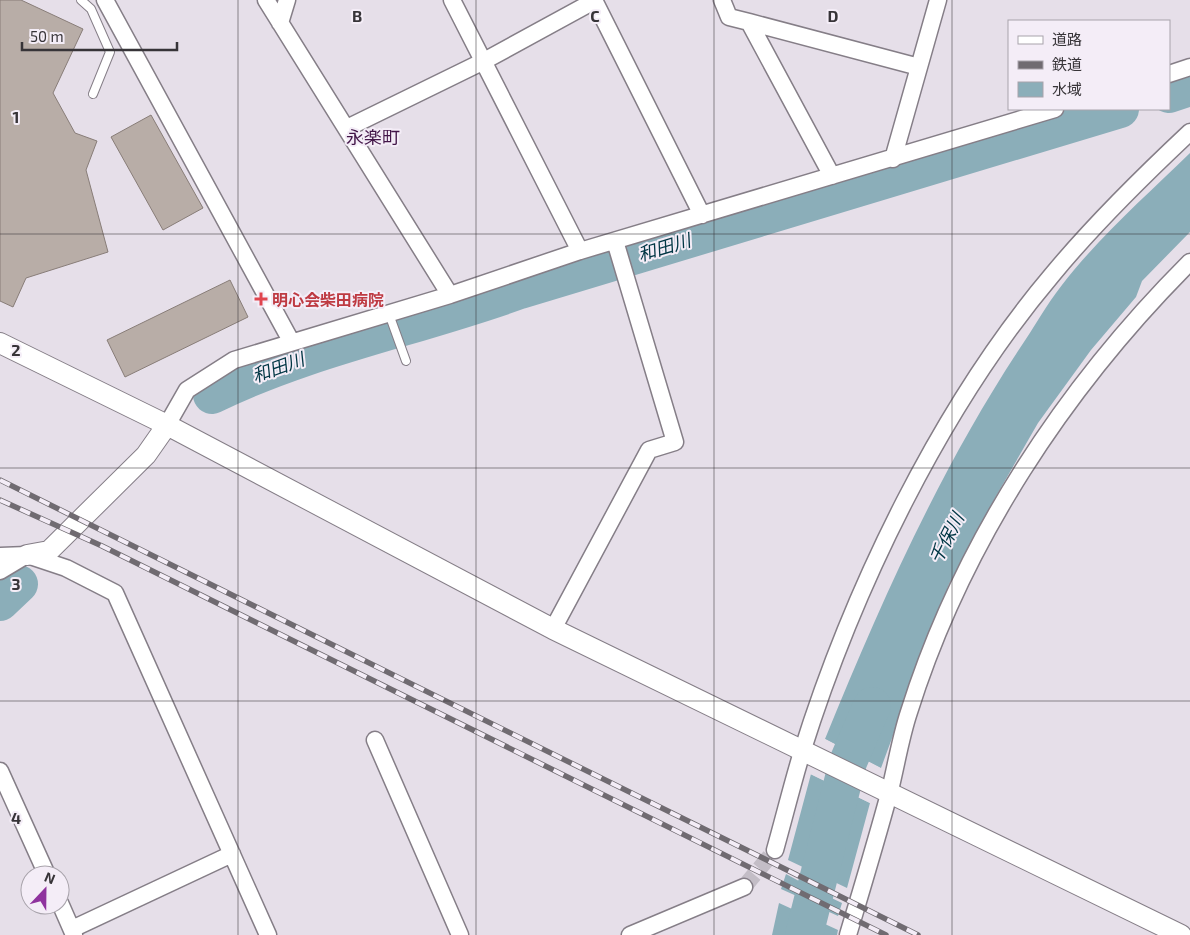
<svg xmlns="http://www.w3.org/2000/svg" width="1190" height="935" font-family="'Exo 2','Noto Sans JP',sans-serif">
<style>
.water{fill:#8baeb9}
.pier{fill:#e6dfe9}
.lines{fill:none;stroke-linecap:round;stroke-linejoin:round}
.river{stroke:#8baeb9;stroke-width:38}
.building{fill:#b8ada7;stroke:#887d78}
.minor-tunnel{stroke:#c3bdc6;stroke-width:16;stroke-dasharray:16 8;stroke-linecap:butt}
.service-casing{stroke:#857e87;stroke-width:10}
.minor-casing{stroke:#857e87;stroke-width:19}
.tertiary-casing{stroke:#857e87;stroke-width:22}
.service{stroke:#fff;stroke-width:8}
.minor{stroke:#fff;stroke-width:16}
.tertiary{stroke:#fff;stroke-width:20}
.rail-casing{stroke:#706b71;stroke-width:5.5}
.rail{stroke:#f4edf7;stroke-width:4;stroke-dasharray:11;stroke-linecap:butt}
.grid{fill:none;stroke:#373438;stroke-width:1;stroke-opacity:0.55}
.health-dot{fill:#e0444e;stroke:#f4edf7;stroke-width:2}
.labels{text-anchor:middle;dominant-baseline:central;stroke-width:4;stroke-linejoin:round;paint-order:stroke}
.health-label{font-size:16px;font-weight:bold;fill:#be3a42;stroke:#f4edf7;text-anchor:start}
.neighbourhood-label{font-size:18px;fill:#421548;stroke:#f4edf7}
.water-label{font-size:18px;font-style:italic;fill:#003644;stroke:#f4edf7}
.grid-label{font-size:16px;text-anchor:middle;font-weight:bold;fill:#373438;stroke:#f4edf7;stroke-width:4;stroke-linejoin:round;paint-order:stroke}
</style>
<rect width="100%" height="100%" fill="#e6dfe9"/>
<path class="water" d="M 1190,153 L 1190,232 L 1142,281 L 1136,297 L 1091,350 L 1038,423 L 995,498 L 949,584 L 881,768 L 825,739 C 880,604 939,471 1020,348 C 1034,328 1046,305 1062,285 C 1099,237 1147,195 1190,153 Z
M 811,774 L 870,803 L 847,888 L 788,860 Z
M 786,874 L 810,887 L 815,897 L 818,897 L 821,893 L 842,903 L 838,916 L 816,906 L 814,900 L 810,902 L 781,889 Z
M 779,903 L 838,930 L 837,935 L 772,935 Z"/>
<path class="pier" d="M 822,738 L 825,739 L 884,770 L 880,771 L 823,741 Z
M 811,772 L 871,800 L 872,804 L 808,773 Z"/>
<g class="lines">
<path class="river" d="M 1169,94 L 1190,87
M 212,395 C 310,347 418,327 520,290 L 1120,109
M 0,602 L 19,584
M 804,935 L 848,762 L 872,706"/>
</g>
<path class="building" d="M 0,0 L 21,0 L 83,29 L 53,93 L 75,133 L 97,141 L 86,170 L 108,252 L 26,278 L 13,307 L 0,301 Z
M 151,115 L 203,208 L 163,230 L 111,137 Z
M 230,280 L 248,317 L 125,377 L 107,340 Z"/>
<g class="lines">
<path class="minor-tunnel" d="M 744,887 L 775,850"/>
<defs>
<path id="service" d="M 81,0 L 91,9 L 110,52 L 93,94
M 389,314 L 406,361"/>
<path id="minor" d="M 105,0 L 291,341
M 266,0 L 450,295
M 452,0 L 580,251
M 594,0 L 702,215
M 722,0 L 729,17 L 749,22 L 832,176
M 749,22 L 919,67
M 280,23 L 287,0
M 1169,74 L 1190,67
M 347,128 L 484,61 L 594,1
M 893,159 L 938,0
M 167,425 L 187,390 L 234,360 L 450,295 L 580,251 L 1055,109
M 0,556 L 27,555 L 66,568 L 115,593 L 268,935
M 0,571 L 25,556
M 553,629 L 649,450 L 675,442 L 615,241
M 375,740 L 460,935
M 0,771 L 47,875
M 775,850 C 784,818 792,785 802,752 C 853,589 941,406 1052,275 C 1094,224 1142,177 1190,132
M 60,903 L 74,935
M 72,929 L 232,854
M 630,935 L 744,887
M 848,935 C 862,888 876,842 889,794 C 896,767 900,739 909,712 C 962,543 1065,387 1190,262"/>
<path id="tertiary" d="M 0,343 L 167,425 L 553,629 L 1181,935
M 27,555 L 49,551 L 146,455 L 167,425"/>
</defs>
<use href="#service" class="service-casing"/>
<use href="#minor" class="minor-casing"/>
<use href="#tertiary" class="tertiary-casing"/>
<use href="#service" class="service"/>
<use href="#minor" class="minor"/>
<use href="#tertiary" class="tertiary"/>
<defs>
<path id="rail" d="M 0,480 L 918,935
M 0,500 L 102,546 L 886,935"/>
</defs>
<use href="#rail" class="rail-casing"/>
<use href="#rail" class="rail"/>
</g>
<path class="grid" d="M 238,0 L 238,935M 476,0 L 476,935M 714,0 L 714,935M 952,0 L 952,935M 0,234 L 1190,234M 0,468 L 1190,468M 0,701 L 1190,701"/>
<path class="health-dot" d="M258.5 291.5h5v5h5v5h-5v5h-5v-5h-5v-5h5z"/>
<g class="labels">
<g class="health-label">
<text x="272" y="299">明心会柴田病院</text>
</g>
<g class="neighbourhood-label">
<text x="373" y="137">永楽町</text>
</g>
<g class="water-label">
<text transform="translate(664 247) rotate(-17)">和田川</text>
<text transform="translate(278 367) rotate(-20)">和田川</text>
<text transform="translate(946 538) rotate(-63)">千保川</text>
</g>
</g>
<g class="grid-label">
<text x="357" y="22">B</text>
<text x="595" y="22">C</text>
<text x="833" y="22">D</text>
<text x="16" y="123">1</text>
<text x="16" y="356">2</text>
<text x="16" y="590">3</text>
<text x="16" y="824">4</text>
</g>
<rect x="1008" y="20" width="162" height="90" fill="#f4edf7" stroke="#a8a3ab"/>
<rect x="1018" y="36" width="25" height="8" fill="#ffffff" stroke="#a8a3ab"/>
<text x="1052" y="45" font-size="15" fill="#373438">道路</text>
<rect x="1018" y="61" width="25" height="8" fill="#706b71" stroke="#a8a3ab"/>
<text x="1052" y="70" font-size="15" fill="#373438">鉄道</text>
<rect x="1018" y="82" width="25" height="15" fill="#8baeb9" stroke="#a8a3ab"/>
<text x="1052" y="95" font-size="15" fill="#373438">水域</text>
<g transform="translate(45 890) rotate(22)"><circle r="24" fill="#f4edf7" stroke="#a8a3ab"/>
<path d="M0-4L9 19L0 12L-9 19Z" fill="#8f339e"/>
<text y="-8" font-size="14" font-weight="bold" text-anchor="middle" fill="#373438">N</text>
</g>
<path d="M22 42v8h155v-8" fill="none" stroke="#373438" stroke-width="2.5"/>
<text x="30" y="42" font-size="15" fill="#373438" stroke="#f4edf7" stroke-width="4" paint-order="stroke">50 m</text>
</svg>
